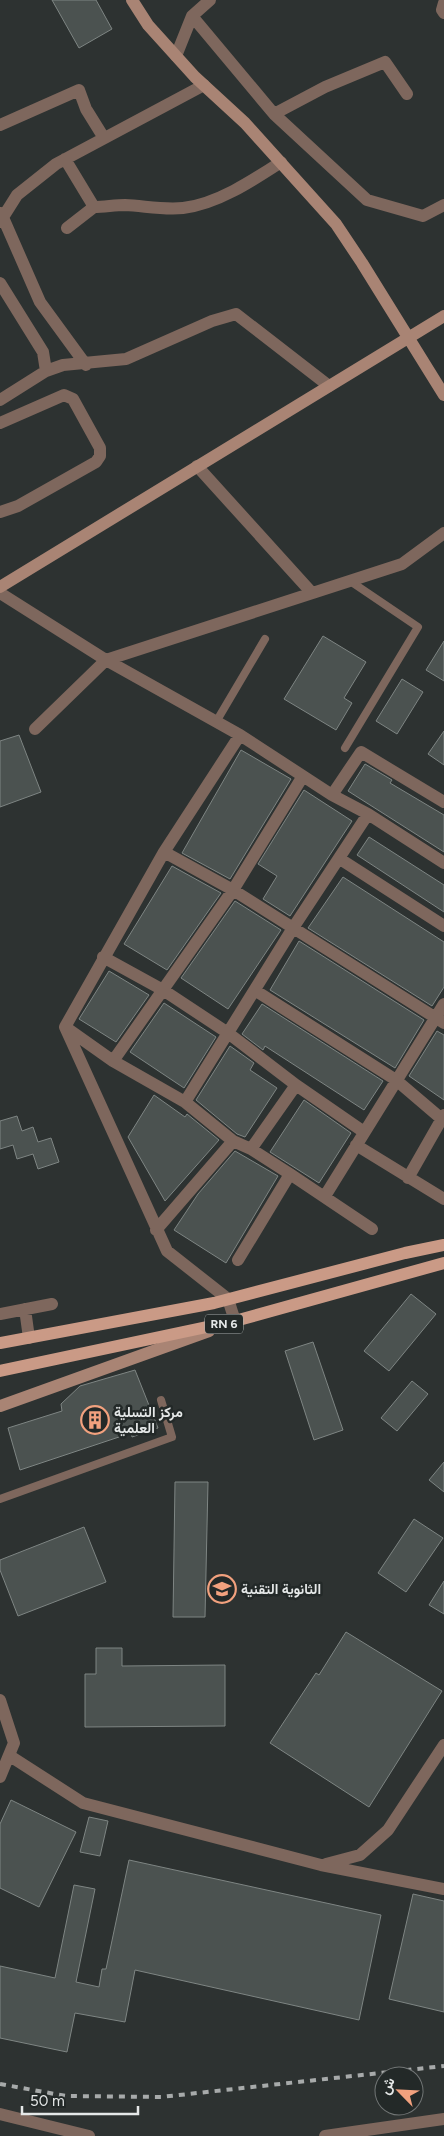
<svg xmlns="http://www.w3.org/2000/svg" width="444" height="2136" font-family="Figtree,Vazirmatn,sans-serif">
<style>
.building{fill:#4b5250;stroke:#7e8583}
.lines{fill:none;stroke-linecap:round;stroke-linejoin:round}
.lane{stroke:#7e675d;stroke-width:8}
.street{stroke:#7e675d;stroke-width:12}
.secondary{stroke:#a98474;stroke-width:12}
.primary{stroke:#ca9a86;stroke-width:12}
.rail{stroke:#a7aaaa;stroke-width:4;stroke-dasharray:6 6;stroke-linecap:butt}
.labels{text-anchor:middle;dominant-baseline:central;stroke-width:5;stroke-linejoin:round;paint-order:stroke}
.shield{fill:#232928;stroke:#abafae;stroke-width:1}
.shield-label{font-size:12px;font-weight:bold;fill:#e5e8e8}
.poi-label{font-size:14px;font-weight:bold;fill:#e5e8e8;stroke:#232928;text-anchor:start}
</style>
<rect width="100%" height="100%" fill="#2d3231"/>
<path class="building" d="M 52,0 L 96,0 L 112,29 L 79,48 Z
M 323,636 L 366,662 L 344,698 L 352,703 L 336,730 L 284,699 Z
M 444,641 L 444,681 L 426,670 Z
M 402,679 L 423,692 L 397,734 L 376,721 Z
M 444,731 L 444,765 L 428,754 Z
M 19,735 L 41,792 L 0,807 L 0,741 Z
M 241,750 L 291,779 L 230,879 L 182,853 Z
M 365,764 L 392,780 L 390,783 L 444,815 L 444,852 L 348,791 Z
M 304,790 L 352,821 L 290,916 L 263,899 L 277,876 L 258,864 Z
M 369,837 L 444,885 L 444,912 L 357,855 Z
M 172,866 L 221,893 L 167,970 L 124,944 Z
M 343,877 L 444,942 L 444,987 L 432,1006 L 308,928 Z
M 235,901 L 281,930 L 228,1009 L 181,978 Z
M 299,941 L 424,1020 L 395,1068 L 270,990 Z
M 109,971 L 149,995 L 116,1042 L 79,1019 Z
M 164,1003 L 216,1037 L 184,1088 L 130,1052 Z
M 262,1004 L 383,1081 L 364,1110 L 265,1046 L 263,1050 L 242,1034 Z
M 437,1031 L 444,1035 L 444,1100 L 409,1076 Z
M 230,1046 L 254,1063 L 250,1070 L 277,1088 L 245,1137 L 237,1134 L 196,1100 Z
M 154,1095 L 185,1117 L 187,1114 L 219,1140 L 165,1201 L 128,1137 Z
M 304,1100 L 351,1133 L 319,1183 L 270,1152 Z
M 17,1116 L 22,1131 L 33,1127 L 38,1142 L 51,1138 L 59,1162 L 38,1169 L 33,1154 L 17,1159 L 13,1145 L 0,1149 L 0,1121 Z
M 235,1151 L 278,1176 L 226,1263 L 174,1230 L 198,1194 Z
M 411,1294 L 436,1314 L 389,1371 L 364,1351 Z
M 313,1342 L 343,1430 L 314,1440 L 285,1351 Z
M 135,1370 L 158,1428 L 132,1437 L 131,1433 L 20,1470 L 8,1428 L 62,1411 L 61,1404 L 80,1386 Z
M 412,1381 L 428,1394 L 397,1431 L 381,1418 Z
M 444,1462 L 444,1492 L 429,1480 Z
M 175,1482 L 208,1482 L 205,1617 L 173,1617 Z
M 414,1519 L 443,1538 L 406,1592 L 378,1573 Z
M 84,1527 L 106,1582 L 18,1616 L 0,1570 L 0,1560 Z
M 444,1581 L 444,1614 L 429,1605 Z
M 346,1632 L 442,1691 L 369,1807 L 270,1743 L 316,1673 L 319,1675 Z
M 96,1648 L 122,1648 L 122,1666 L 225,1665 L 225,1726 L 85,1727 L 85,1674 L 96,1674 Z
M 11,1800 L 76,1832 L 39,1907 L 0,1888 L 0,1824 Z
M 89,1817 L 108,1821 L 100,1856 L 80,1852 Z
M 129,1860 L 381,1915 L 359,2020 L 135,1970 L 125,2022 L 75,2013 L 67,2052 L 0,2038 L 0,1966 L 55,1978 L 74,1885 L 95,1889 L 76,1982 L 99,1987 L 102,1969 L 106,1969 Z
M 413,1894 L 444,1901 L 444,2012 L 389,1999 Z"/>
<g class="lines">
<path class="lane" d="M 216,722 L 265,639
M 345,748 L 418,627 L 350,581
M 0,1499 L 172,1437 L 161,1400"/>
<path class="street" d="M 444,3 L 442,10 L 444,13
M 192,16 L 274,114 L 367,200 L 423,216 L 444,205
M 176,56 L 192,16 L 210,0
M 274,114 L 325,87 L 385,62 L 407,94
M 0,125 L 79,90 L 86,109 L 104,138
M 65,159 L 94,207 L 67,228
M 94,207 C 104,207 115,205 125,205 C 145,206 163,210 183,208 C 217,204 252,181 281,162
M 1,213 L 40,302 L 86,365
M 0,222 L 17,195 L 56,164 L 204,85
M 0,283 L 43,352 L 46,371
M 0,400 L 46,371 L 63,365 L 126,359 L 212,321 L 236,314 L 329,386
M 0,423 L 64,395 L 73,399 L 100,448 L 100,456 L 96,462 L 18,506 L 0,512
M 197,466 L 312,593
M 0,593 L 106,660 L 240,735 L 332,795 L 368,814 L 444,863
M 35,729 L 106,660 L 402,564 L 444,533
M 332,795 L 361,752 L 444,802
M 164,852 L 233,890 L 444,1023
M 340,859 L 444,926
M 103,957 L 163,990 L 228,1033 L 296,1085 L 364,1132
M 256,991 L 396,1080 L 444,1121
M 65,1027 L 113,1061 L 185,1102 L 233,1141 L 251,1149 L 290,1174 L 372,1229
M 65,1027 L 167,1251 L 228,1299 L 235,1321
M 65,1027 L 164,852 L 240,735
M 113,1061 L 233,890 L 303,776
M 185,1102 L 293,928 L 368,814
M 356,1145 L 444,1199
M 251,1149 L 296,1085
M 408,1178 L 444,1115
M 325,1196 L 444,1004
M 156,1230 L 233,1141
M 238,1260 L 290,1174
M 25,1309 L 29,1338
M 0,1314 L 52,1304
M 0,1700 L 14,1743 L 0,1777
M 10,1756 L 83,1803 L 321,1865 L 444,1889
M 326,1864 L 360,1855 L 388,1830 L 444,1745
M 0,2114 L 89,2136
M 325,2136 L 444,2119"/>
<path class="secondary" d="M 132,0 L 148,25 L 195,77 L 245,123 L 336,224 L 362,263 L 444,395
M 0,587 L 444,316
M 0,1406 L 209,1331"/>
<path class="primary" d="M 0,1343 L 214,1303 L 405,1253 L 444,1245
M 0,1371 L 235,1321 L 444,1263"/>
<path class="rail" d="M 0,2084 L 66,2096 L 161,2097 L 444,2066"/>
</g>
<defs>
<symbol id="building-ring" viewBox="-11 -11 22 22"><circle r="9.5" fill="#232928" stroke="#f2a17e" stroke-width="1.5"/><path d="M-4-6H4V6H1V3H-1V6H-4ZM-2.5-4.3h1.7v1.8h-1.7ZM.8-4.3h1.7v1.8H.8ZM-2.5-1h1.7V.8h-1.7ZM.8-1h1.7V.8H.8Z" fill="#f2a17e"/></symbol>
<symbol id="school-ring" viewBox="-11 -11 22 22"><circle r="9.5" fill="#232928" stroke="#f2a17e" stroke-width="1.5"/><path d="M0-5L7-2L0 1L-7-2ZM-4 1L0 2.5L4 1V4Q0 6-4 4Z" fill="#f2a17e"/></symbol>
</defs>
<g fill-rule="evenodd">
<use href="#building-ring" x="79" y="1404" width="32" height="32"/>
<use href="#school-ring" x="206" y="1573" width="32" height="32"/>
</g>
<g class="labels">
<rect class="shield" x="205" y="1314.5" width="38" height="19" rx="4"/>
<g class="shield-label">
<text x="224" y="1324">RN 6</text>
</g>
<g class="poi-label">
<text x="114" y="1412">مركز التسلية<tspan x="114" dy="16">العلمية</tspan></text>
<text x="241" y="1589">الثانوية التقنية</text>
</g>
</g>
<g transform="translate(399 2091) rotate(294)"><circle r="24" fill="#232928" stroke="#717575"/>
<path d="M0-4L9 19L0 12L-9 19Z" fill="#f2a17e"/>
<text y="-8" font-size="14" font-weight="bold" text-anchor="middle" fill="#e5e8e8">ش</text>
</g>
<path d="M22 2106v8h116v-8" fill="none" stroke="#e5e8e8" stroke-width="2.5"/>
<text x="30" y="2106" font-size="15" fill="#e5e8e8" stroke="#232928" stroke-width="4" paint-order="stroke">50 m</text>
</svg>
